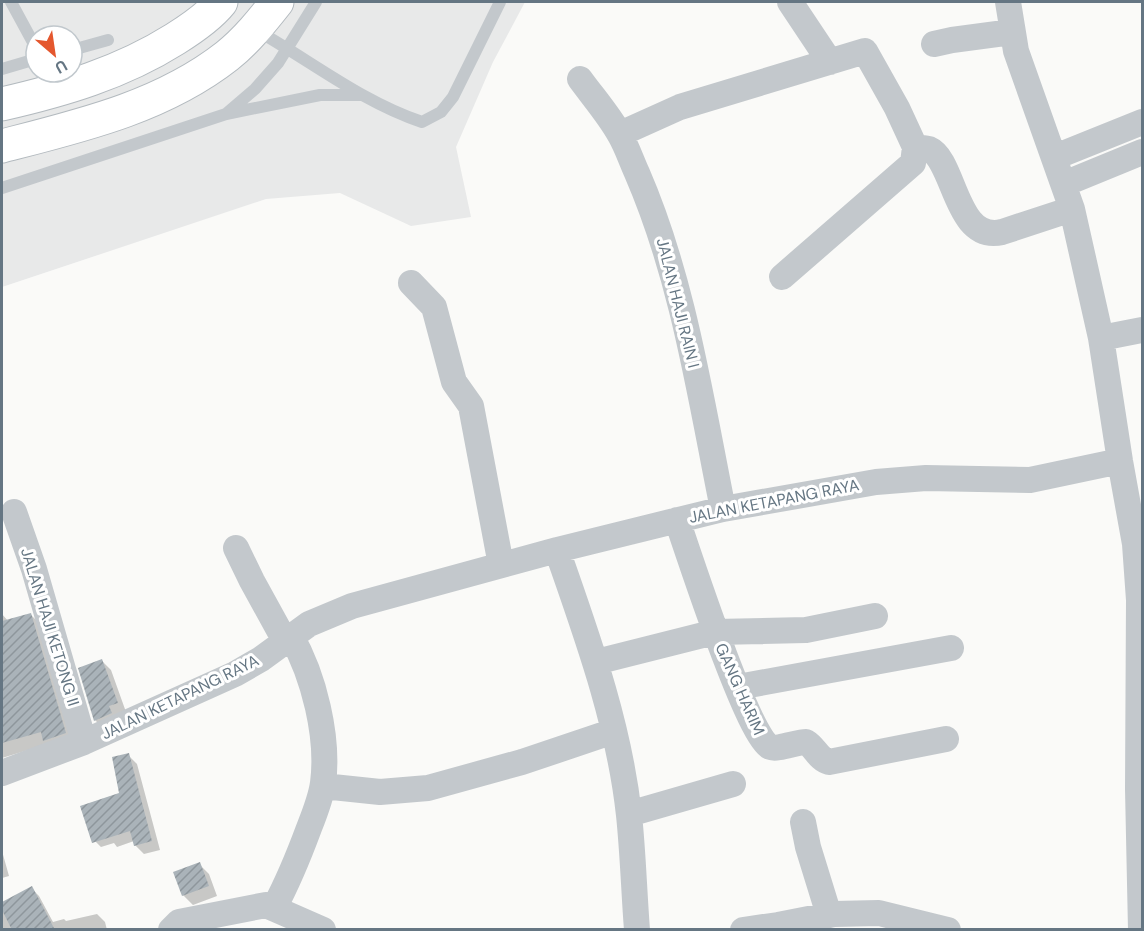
<svg xmlns="http://www.w3.org/2000/svg" width="1144" height="931" font-family="'DM Sans',sans-serif">
<style>
.built{fill:#e8e9e9;fill-rule:evenodd}
.shadow{fill:#0003}
.building{fill:url(#building-hatch)}
.lines{fill:none;stroke-linecap:round;stroke-linejoin:round}
.secondary-casing{stroke:#b3babf;stroke-width:35}
.lane{stroke:#c3c8cc;stroke-width:12}
.street{stroke:#c3c8cc;stroke-width:26}
.secondary{stroke:#fff;stroke-width:33}
.labels{text-anchor:middle;dominant-baseline:central;stroke-width:6;stroke-linejoin:round;paint-order:stroke}
.street-label{font-size:16px;fill:#657683;stroke:#fff}
</style>
<defs>
<pattern id="building-hatch" width="6" height="6" patternUnits="userSpaceOnUse" patternTransform="scale(1.5)"><rect width="6" height="6" fill="#aab3b9"/><path d="M-1 1l2-2M0 6l6-6M5 7l2-2" fill="none" stroke="#8e969c"/></pattern>
</defs>
<rect width="100%" height="100%" fill="#fafaf8"/>
<path class="built" d="M 2,2 L 525,2 L 493,62 L 456,147 L 471,217 L 411,226 L 340,193 L 266,199 L 2,287 ZM 36,36 L 72,36 L 72,72 L 36,72 Z"/>
<path class="shadow" d="M 2,614 L 8,621 L 31,615 L 42,626 L 76,744 L 48,744 L 2,758 Z
M 102,661 L 111,670 L 126,712 L 104,729 L 95,720 Z
M 128,755 L 137,764 L 160,850 L 144,854 L 135,845 L 134,841 L 117,847 L 114,843 L 101,847 L 92,838 L 121,794 Z
M 2,851 L 9,876 L 2,878 Z
M 199,864 L 209,874 L 217,896 L 193,905 L 183,895 Z
M 31,888 L 39,896 L 53,922 L 64,919 L 66,921 L 97,914 L 105,922 L 107,930 L 2,930 L 2,903 Z"/>
<path class="building" d="M 31,613 L 66,733 L 43,741 L 41,732 L 2,743 L 2,621 Z
M 102,659 L 118,703 L 109,706 L 112,713 L 94,721 L 78,668 Z
M 129,753 L 152,841 L 134,846 L 130,831 L 92,843 L 80,806 L 119,793 L 112,757 Z
M 200,862 L 209,886 L 182,896 L 173,872 Z
M 32,886 L 55,930 L 12,930 L 2,910 L 2,902 Z"/>
<g class="lines">
<defs>
<path id="secondary" d="M 2,104 C 63,90 121,73 175,39 C 191,29 209,17 221,2
M 2,146 C 80,126 162,107 227,56 C 246,41 262,21 277,2"/>
</defs>
<use href="#secondary" class="secondary-casing"/>
<path class="lane" d="M 11,2 L 36,48
M 256,30 C 311,61 362,102 422,122 L 441,112 L 453,97 L 500,2
M 72,50 L 108,40
M 2,69 L 36,59
M 44,72 L 50,92
M 227,113 L 255,89 L 278,63 L 316,2
M 2,188 L 226,114 L 320,95 L 361,95"/>
<path class="street" d="M 790,2 L 830,62
M 1008,2 L 1016,51 L 1072,209 L 1101,338 L 1120,461 L 1135,544 L 1139,600 L 1138,789 L 1141,930
M 934,44 L 952,40 L 1012,32
M 580,79 C 593,97 609,115 620,135 C 627,147 631,160 637,173 C 683,279 700,395 723,509
M 620,134 L 680,107 L 865,51 L 897,108 L 915,147 L 913,163 L 782,277
M 915,147 C 919,148 925,148 929,149 C 955,160 955,243 1002,232 L 1072,209
M 1055,157 L 1142,122
M 1064,184 L 1142,152
M 411,283 L 434,307 L 454,382 L 471,406 L 501,565
M 1101,338 L 1142,330
M 14,512 L 34,569 L 84,742
M 677,520 C 688,552 748,737 770,747 C 777,750 797,742 806,742 C 815,747 818,759 829,762 L 946,739
M 236,548 L 252,581 L 285,641
M 557,550 C 587,636 619,723 629,815 C 633,853 634,891 637,930
M 596,662 L 715,632 L 806,630 L 875,616
M 738,687 L 951,648
M 2,773 L 84,742 L 235,674 L 261,659 L 309,624 L 352,606 L 557,550 L 723,509 L 876,482 L 926,478 L 1030,480 L 1120,461
M 323,786 L 380,792 L 428,788 L 522,762 L 614,731
M 629,814 L 733,784
M 803,822 L 808,847 L 829,915
M 274,908 C 288,882 299,855 309,828 C 315,813 321,798 323,783 C 329,737 314,676 291,636
M 171,930 L 179,922 L 266,905 L 323,930
M 743,930 L 778,925 L 834,914 L 879,913 L 948,930"/>
<use href="#secondary" class="secondary"/>
</g>
<g class="labels">
<g class="street-label">
<text transform="translate(678 303) rotate(76)">JALAN HAJI RAIN I</text>
<text transform="translate(774 501) rotate(-11)">JALAN KETAPANG RAYA</text>
<text transform="translate(50 627) rotate(73)">JALAN HAJI KETONG II</text>
<text transform="translate(740 689) rotate(66)">GANG HARIM</text>
<text transform="translate(180 697) rotate(-26)">JALAN KETAPANG RAYA</text>
</g>
</g>
<rect width="1144" height="931" fill="none" stroke="#657683" stroke-width="6"/>
<g transform="translate(54 54) rotate(151)"><circle r="28" fill="#ffffff" stroke="#c1c8cd" stroke-width="1.5"/>
<path d="M0-4.5L10 22L0 15L-10 22Z" fill="#e4572e"/>
<text y="-9" font-size="16" font-weight="bold" text-anchor="middle" fill="#657683">U</text>
</g>
</svg>
